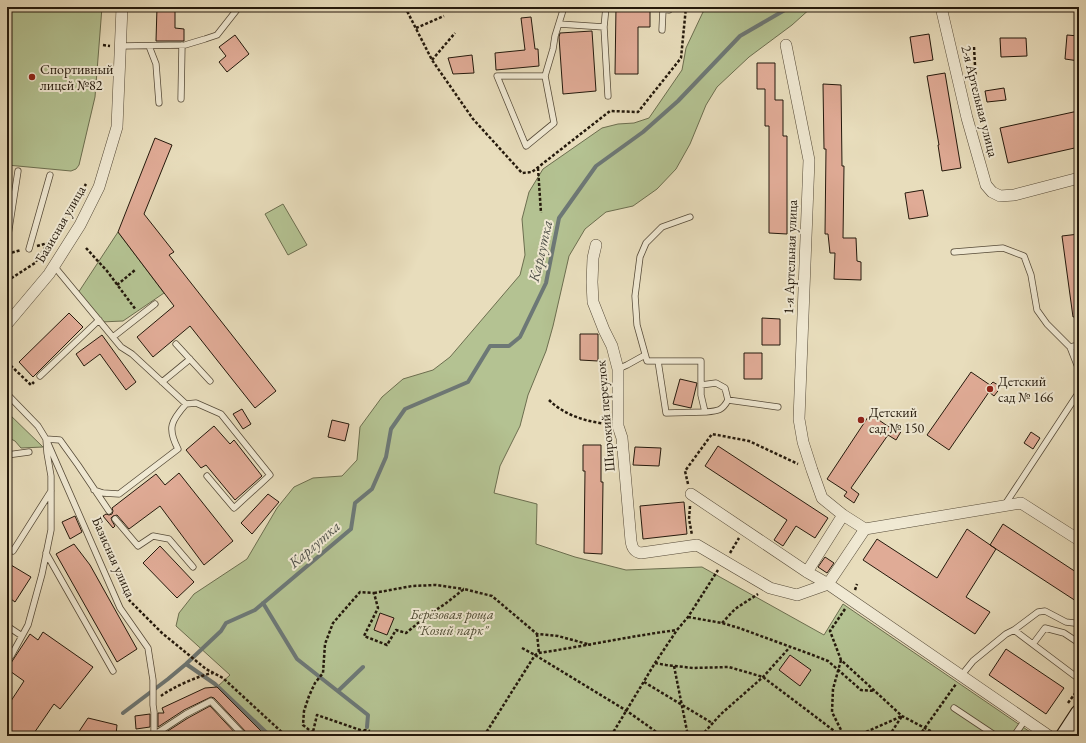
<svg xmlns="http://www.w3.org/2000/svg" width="1086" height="743" font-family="'EB Garamond',serif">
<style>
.green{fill:#b4c292;stroke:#6c6e4f}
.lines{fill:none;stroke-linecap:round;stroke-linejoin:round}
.stream{stroke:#6d7876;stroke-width:4}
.building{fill:#e0ab96;stroke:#24190c}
.lane-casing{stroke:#554a38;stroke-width:7}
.street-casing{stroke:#554a38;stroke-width:12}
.secondary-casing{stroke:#24190c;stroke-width:18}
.path{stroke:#24190c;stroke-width:2.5;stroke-dasharray:3 2;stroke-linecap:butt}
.lane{stroke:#f0e9d3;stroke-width:5.5}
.street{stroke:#f0e9d3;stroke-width:11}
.secondary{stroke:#f0e9d3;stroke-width:16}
.tram{stroke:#24190c;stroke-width:1}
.poi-dot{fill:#8f2418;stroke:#f0e9d3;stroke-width:1.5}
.labels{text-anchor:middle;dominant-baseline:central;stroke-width:4;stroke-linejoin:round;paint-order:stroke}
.poi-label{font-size:14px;fill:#24190c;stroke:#f0e9d3;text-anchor:start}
.street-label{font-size:14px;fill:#24190c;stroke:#f0e9d3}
.park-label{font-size:14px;font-style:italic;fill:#4f4c34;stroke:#f0e9d3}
.water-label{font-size:15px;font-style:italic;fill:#4f514a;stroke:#f0e9d3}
</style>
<rect width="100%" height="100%" fill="#e8ddbc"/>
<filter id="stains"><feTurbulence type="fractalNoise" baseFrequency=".005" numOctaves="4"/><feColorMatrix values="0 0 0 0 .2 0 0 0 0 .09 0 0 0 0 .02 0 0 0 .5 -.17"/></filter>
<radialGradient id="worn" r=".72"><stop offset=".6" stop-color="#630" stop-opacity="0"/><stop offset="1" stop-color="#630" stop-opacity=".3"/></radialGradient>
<path class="green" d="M 7,7 L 102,7 L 95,97 L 79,165 L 76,169 L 71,171 L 7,165 Z
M 711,7 L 812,7 L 792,25 L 749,57 L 717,87 L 706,105 L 690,144 L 676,169 L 657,189 L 633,206 L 606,212 L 585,229 L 569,256 L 553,326 L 546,351 L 528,395 L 520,426 L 500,466 L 494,493 L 537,504 L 536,544 L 575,557 L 626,570 L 702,567 L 824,635 L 843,604 L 1036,736 L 266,736 L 217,687 L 230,675 L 176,626 L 179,613 L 194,594 L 247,559 L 277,508 L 294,487 L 313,478 L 342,476 L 357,460 L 360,427 L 382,397 L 403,379 L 433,370 L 450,357 L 520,275 L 525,255 L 522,219 L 529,192 L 543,169 L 602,128 L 618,124 L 634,123 L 649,118 L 682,70 L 686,48 L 703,12 Z
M 283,204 L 307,245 L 288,255 L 265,214 Z
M 118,232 L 164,293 L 123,321 L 101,322 L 78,293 Z
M 7,412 L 43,447 L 21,448 L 15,441 L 9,438 L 7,440 Z"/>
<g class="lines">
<path class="stream" d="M 263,603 L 297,659 L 368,715 L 367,727
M 186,664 L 215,684 L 270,736
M 338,691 L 363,667
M 123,713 L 168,679 L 186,664 L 221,631 L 226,623 L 255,610 L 351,529 L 355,503 L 372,489 L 386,457 L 391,429 L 405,409 L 468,382 L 490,346 L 509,346 L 520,337 L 546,283 L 559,218 L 596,166 L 643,132 L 678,101 L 740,36 L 790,7"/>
</g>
<path class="building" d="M 157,7 L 175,7 L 175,28 L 184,29 L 184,41 L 156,41 Z
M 616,7 L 650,7 L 650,27 L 638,27 L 638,74 L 615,74 Z
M 531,17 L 535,49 L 538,49 L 539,66 L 496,70 L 495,53 L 525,50 L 521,18 Z
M 592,31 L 596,91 L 563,94 L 559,37 L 560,33 Z
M 929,34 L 933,60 L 914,63 L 910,37 Z
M 235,35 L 249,54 L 227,72 L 219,62 L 226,56 L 219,47 Z
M 1067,35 L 1079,36 L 1079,61 L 1065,59 Z
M 1000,38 L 1026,38 L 1027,56 L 1001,57 Z
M 472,55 L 474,73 L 453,74 L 448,58 Z
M 757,63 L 775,63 L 775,100 L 783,100 L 783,136 L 787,136 L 787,234 L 769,233 L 769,126 L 765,126 L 765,89 L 757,89 Z
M 945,73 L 961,168 L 942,171 L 938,145 L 939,145 L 927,76 Z
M 823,84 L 841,85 L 842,166 L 844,166 L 843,238 L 856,238 L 857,261 L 861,262 L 861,280 L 834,279 L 835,253 L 830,253 L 828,234 L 825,234 L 826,149 L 824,149 Z
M 1004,88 L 1006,100 L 987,102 L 985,91 Z
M 1078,111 L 1079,117 L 1079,147 L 1008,163 L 1000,128 Z
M 155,138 L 172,145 L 144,214 L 174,252 L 169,255 L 276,391 L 255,408 L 190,326 L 153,357 L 137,337 L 174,306 L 118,232 Z
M 923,190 L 928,216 L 909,219 L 905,193 Z
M 1079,234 L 1079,316 L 1073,317 L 1062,236 Z
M 69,313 L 83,327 L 33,377 L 19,362 Z
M 762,318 L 780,319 L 780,345 L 762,345 Z
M 580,334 L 598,334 L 598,361 L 580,360 Z
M 102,335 L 136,382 L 126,390 L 100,354 L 84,366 L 76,354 Z
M 744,353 L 762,353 L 762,379 L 744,379 Z
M 971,372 L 990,385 L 993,382 L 1001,387 L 994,396 L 989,392 L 949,450 L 927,435 Z
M 680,379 L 697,383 L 691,408 L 673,404 Z
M 242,409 L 251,424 L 243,429 L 233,414 Z
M 870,414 L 889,427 L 891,423 L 902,430 L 896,440 L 888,435 L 851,488 L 859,494 L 854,503 L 844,496 L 847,492 L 827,479 Z
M 332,420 L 349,424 L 345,441 L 328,437 Z
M 214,426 L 230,444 L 234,440 L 262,476 L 235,500 L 206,465 L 201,468 L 186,450 Z
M 1031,432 L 1040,438 L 1033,449 L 1024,443 Z
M 583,445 L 601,445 L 601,482 L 603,482 L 602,554 L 584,553 L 585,471 L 583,471 Z
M 718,446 L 828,518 L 815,538 L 796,526 L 783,546 L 774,540 L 787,520 L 705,466 Z
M 635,447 L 661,448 L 659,466 L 633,465 Z
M 179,473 L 233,541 L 204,565 L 160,506 L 129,529 L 117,515 L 113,516 L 111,518 L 112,521 L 115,526 L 113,528 L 103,516 L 106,514 L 109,515 L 112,514 L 113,511 L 112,508 L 156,474 L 165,485 Z
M 268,494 L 279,502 L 252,534 L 241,523 Z
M 684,502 L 687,534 L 643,539 L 640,506 Z
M 75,516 L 82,532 L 70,539 L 62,522 Z
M 1003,524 L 1079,574 L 1079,603 L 990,545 Z
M 967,529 L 996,549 L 966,597 L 990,612 L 975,634 L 863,560 L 877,539 L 937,578 Z
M 74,544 L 90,565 L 137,649 L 117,662 L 56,554 Z
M 160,546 L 194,582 L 177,598 L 143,563 Z
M 825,557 L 834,563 L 827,573 L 818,567 Z
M 11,565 L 31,577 L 15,602 L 7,596 L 7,572 Z
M 380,613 L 394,618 L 387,635 L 374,630 Z
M 43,632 L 93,667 L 60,709 L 54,704 L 32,736 L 7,736 L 7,707 L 24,681 L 7,669 L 30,634 L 38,640 Z
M 1006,649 L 1064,688 L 1046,714 L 989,675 Z
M 790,655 L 811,670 L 800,686 L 779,670 Z
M 217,687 L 266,736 L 248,736 L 247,733 L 214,698 L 211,697 L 184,710 L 158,727 L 158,713 L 164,713 L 162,708 L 205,688 Z
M 210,706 L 238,736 L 160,736 L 188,718 Z
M 150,714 L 150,727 L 136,729 L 135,716 Z
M 88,718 L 117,725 L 116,735 L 93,732 L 91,736 L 76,736 Z"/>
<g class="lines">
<defs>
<path id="lane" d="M 606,7 L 604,27 L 608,96
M 559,24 L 604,27
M 662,30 L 663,9 L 669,10 L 669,7
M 120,46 L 185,45 L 205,39 L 217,35 L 239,7
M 149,46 L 156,64 L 159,103
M 545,76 L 497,76 L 526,146 L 554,123 L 545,76 L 553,49 L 555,36 L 564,7
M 181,99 L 182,45
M 690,217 L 662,227 L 646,243 L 640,257 L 635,296 L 637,325 L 647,361 L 701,361 L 701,395 L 705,412 C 718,411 722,411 728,400 L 778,407
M 7,242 L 18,171
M 29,249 L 50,175
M 954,252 L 1003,248 L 1024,256 L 1031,275 L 1037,310 L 1047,324 L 1070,347 L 1079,370
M 54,266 L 121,347 L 132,354 L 186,404 L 196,403 L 221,414 L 270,475 L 234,508 L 207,476
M 113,337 L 155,304
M 176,344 L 210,381
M 1070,347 L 1079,345
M 658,361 L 666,413 L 705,412
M 618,369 L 627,365 L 645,355
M 40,376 L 99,320
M 162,382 L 190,359
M 701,385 L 716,383 L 725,388 L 728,400
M 7,394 L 38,426 L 46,439 L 120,608 L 148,648 L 153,680 L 153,705 L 154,712 L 154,736
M 7,455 L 29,452
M 94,490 L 103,493 L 119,494 L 178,449 C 167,428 171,421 186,404
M 1004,506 L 1079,392
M 115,519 L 138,546 L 153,536 L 169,539 L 193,567
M 13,551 L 51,491
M 46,553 L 113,671
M 7,626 L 22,636
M 1014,630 L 1079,679
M 1033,644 L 1045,628 L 1064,633 L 1079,643
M 11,656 L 28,625 L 42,574 L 51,530 L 51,476 L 47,453 L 46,439 L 60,440 L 78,465 L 109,511
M 961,676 L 973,661 L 1006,634 L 1014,630 L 1038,612 L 1045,611 L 1066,622 L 1074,623 L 1079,625
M 954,708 L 996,736
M 136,736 L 154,735 L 186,714 L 211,701 L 244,736
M 1014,736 L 1025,720"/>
<path id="street" d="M 941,7 L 967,118 L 986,185 L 992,192 L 1000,196 L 1014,195 L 1079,178
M 596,245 L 593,258 L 592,282 L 593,302 L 604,330 L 612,346 L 618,369 L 618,426 L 622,438 L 631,541 C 632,548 634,552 641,553 L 697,545 L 770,588 L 797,595 L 828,584 L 865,529 L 843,515 L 822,498 L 812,470 L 803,442 L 799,419 L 809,160 L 786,45
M 7,324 L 49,274 L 80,225 L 99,187 L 117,127 L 122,7
M 691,494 L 807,572 L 828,584 L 1049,736
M 865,529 L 1021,503 L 1079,540
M 807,572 L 843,515"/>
<path id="secondary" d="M 1064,736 L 1079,713"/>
</defs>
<use href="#lane" class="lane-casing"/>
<use href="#street" class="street-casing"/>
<use href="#secondary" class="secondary-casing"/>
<path class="path" d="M 405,7 L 432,60 L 473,119 L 522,173 L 532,172 L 610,111 L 638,112 L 681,58 L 686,7
M 416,28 L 444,16
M 103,45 L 110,46
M 974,47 L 976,84 L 975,97
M 432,60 L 455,33
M 538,168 L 541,213
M 37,246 L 48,243
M 86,248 L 107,271 L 136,310
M 7,254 L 21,250
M 7,281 L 35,263 L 86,184
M 117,285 L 135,270
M 7,362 L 31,385 L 34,382
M 549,400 C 564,415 587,422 608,424
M 688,484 L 685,471 L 712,434 L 749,441 L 798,464
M 690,506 L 689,519 L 692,535
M 730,553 L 739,538
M 855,590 L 857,584
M 374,593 L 412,586 L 436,585 L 464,589
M 125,596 L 162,633 L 206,669 L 223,678 L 286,736
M 845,609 L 830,631 L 841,660 L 902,716 L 940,736
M 688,617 L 722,623 L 739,628 L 810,654 L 828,661 L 861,690 L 875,691
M 722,623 L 735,609 L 758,594
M 537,634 L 539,653
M 522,648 L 535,655 L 627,711 L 662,736
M 841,660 L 833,689 L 832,712 L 844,736
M 655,663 L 666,665 L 693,668 L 729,667 L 763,677 L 841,736
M 674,666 L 688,736
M 644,682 L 712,723
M 161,696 C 171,688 200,675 213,673
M 1068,703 L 1079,688
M 313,733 L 303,725 L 304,711 L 309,696 L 315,683 L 323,673 L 325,644 L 333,623 L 360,592 L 374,593 L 378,608 L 364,636 L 387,645 L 396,630 L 406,633 L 428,615 L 445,604 L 464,589 L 492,596 L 537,634 L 558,636 L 591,645
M 312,736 L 317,715 L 366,732
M 365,736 L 364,731 L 365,730 L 370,731
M 484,736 L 535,655 L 539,653 C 585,646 631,636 677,630
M 611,736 L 655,663 L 677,630 L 688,617 L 718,570
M 701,736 L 721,714 L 763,677 L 790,647
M 857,736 L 902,716
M 889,736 L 902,716
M 919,736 L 956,684"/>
<use href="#lane" class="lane"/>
<use href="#street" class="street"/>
<use href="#secondary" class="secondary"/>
<path class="tram" d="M 1074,736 L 1079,728"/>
</g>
<g class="poi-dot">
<circle cx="32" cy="77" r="4"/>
<circle cx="990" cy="389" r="4"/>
<circle cx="861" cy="420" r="4"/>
</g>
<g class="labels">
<g class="poi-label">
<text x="40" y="69">Спортивный<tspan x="40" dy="16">лицей №82</tspan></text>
<text x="998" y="381">Детский<tspan x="998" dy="16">сад № 166</tspan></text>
<text x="869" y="412">Детский<tspan x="869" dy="16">сад № 150</tspan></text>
</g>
<g class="street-label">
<text transform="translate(980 101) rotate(76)">2-я Артельная улица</text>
<text transform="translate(60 224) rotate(-60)">Базисная улица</text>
<text transform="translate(790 257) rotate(-88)">1-я Артельная улица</text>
<text transform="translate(605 416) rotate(-95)">Широкий переулок</text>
<text transform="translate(114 557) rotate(66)">Базисная улица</text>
</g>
<g class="park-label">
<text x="452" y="614">Берёзовая роща<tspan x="452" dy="16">"Козий парк"</tspan></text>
</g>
<g class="water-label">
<text transform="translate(540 251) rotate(-77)">Карлутка</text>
<text transform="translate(314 544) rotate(-41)">Карлутка</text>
</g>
</g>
<rect width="1086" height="743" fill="none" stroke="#e8ddbc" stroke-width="24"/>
<rect x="8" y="8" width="1070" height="727" fill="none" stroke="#24190c" stroke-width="2"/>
<rect x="12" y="12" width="1062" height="719" fill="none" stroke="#24190c"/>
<rect width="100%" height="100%" filter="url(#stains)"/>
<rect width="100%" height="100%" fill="url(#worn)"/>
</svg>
